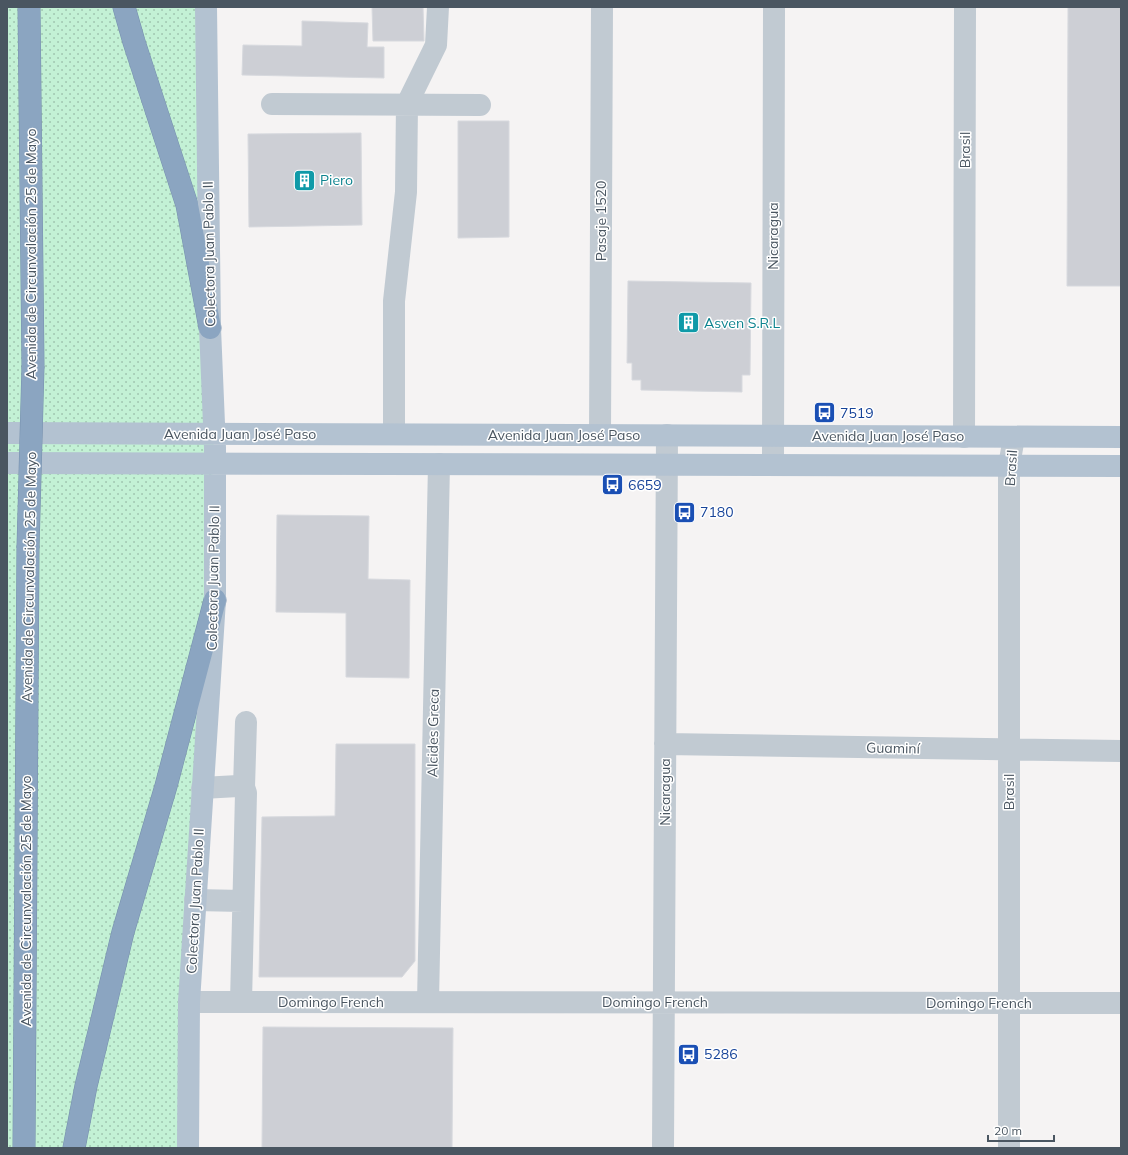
<svg xmlns="http://www.w3.org/2000/svg" width="1128" height="1155" font-family="Mulish,sans-serif">
<style>
.grass{fill:url(#grass-dots)}
.building{fill:#cdcfd5;stroke:#d7d9de}
.lines{fill:none;stroke-linecap:round;stroke-linejoin:round}
.highway-casing{stroke:#7690ad;stroke-width:23}
.minor{stroke:#c1cad2;stroke-width:22}
.major{stroke:#b3c2d1;stroke-width:22}
.highway{stroke:#8ba5c1;stroke-width:22}
.highway-bridge-casing{stroke:#7690ad;stroke-width:23;stroke-linecap:butt}
.highway-bridge{stroke:#8ba5c1;stroke-width:22}
.labels{text-anchor:middle;dominant-baseline:central;stroke-width:3;stroke-linejoin:round;paint-order:stroke}
.street-label{font-size:14px;fill:#4a5661;stroke:#fff}
.culture-label{font-size:14px;fill:#0d838f;stroke:#fff;text-anchor:start}
.transit-label{font-size:14px;fill:#164399;stroke:#fff;text-anchor:start}
</style>
<defs>
<pattern id="grass-dots" width="8" height="8" patternUnits="userSpaceOnUse"><rect width="8" height="8" fill="#c3f1d5"/><path d="M2 2h.1M6 6h.1" fill="none" stroke="#a0c6b0" stroke-width="1.8" stroke-linecap="round"/></pattern>
</defs>
<rect width="100%" height="100%" fill="#f5f3f3"/>
<path class="grass" d="M 7,7 L 206,7 L 214,433 L 188,1148 L 7,1148 Z"/>
<path class="building" d="M 372,7 L 423,7 L 424,41 L 373,41 Z
M 1068,7 L 1121,7 L 1121,286 L 1067,286 Z
M 302,21 L 368,23 L 367,47 L 384,47 L 384,78 L 242,75 L 243,45 L 302,46 Z
M 458,121 L 509,121 L 509,237 L 458,238 Z
M 361,133 L 362,225 L 249,227 L 248,134 Z
M 628,281 L 751,283 L 750,375 L 742,375 L 742,392 L 641,390 L 641,380 L 632,380 L 632,363 L 627,363 Z
M 277,515 L 369,516 L 368,579 L 410,580 L 409,678 L 346,677 L 346,613 L 276,612 Z
M 336,744 L 415,744 L 415,961 L 402,977 L 259,977 L 262,817 L 335,816 Z
M 263,1027 L 453,1028 L 452,1148 L 262,1148 Z"/>
<g class="lines">
<defs>
<path id="highway" d="M 29,7 L 33,366
M 124,7 L 134,42 L 187,205 L 210,328
M 24,1148 L 28,548
M 74,1148 L 86,1086 L 123,932 L 166,786 L 215,600"/>
</defs>
<use href="#highway" class="highway-casing"/>
<path class="minor" d="M 272,104 L 480,105
M 394,434 L 394,301 L 406,192 L 407,104 L 436,45 L 438,7
M 600,435 L 602,7
M 964,437 L 965,7
M 773,465 L 774,7
M 665,744 L 1121,751
M 244,787 L 246,722
M 202,788 L 238,786 L 244,787 L 246,793 L 241,1002
M 195,900 L 243,901
M 189,1002 L 1121,1003
M 428,1002 L 439,464
M 663,1148 L 667,435
M 1009,1148 L 1009,466 L 1014,437"/>
<path class="major" d="M 7,433 L 1121,437
M 7,463 L 1121,466
M 188,1148 L 189,1002 L 215,600 L 215,448 L 210,328 L 206,7"/>
<use href="#highway" class="highway"/>
<defs>
<path id="highway-bridge" d="M 28,548 L 33,366"/>
</defs>
<use href="#highway-bridge" class="highway-bridge-casing"/>
<use href="#highway-bridge" class="highway-bridge"/>
</g>
<defs>
<symbol id="building-square" viewBox="-11 -11 22 22"><rect x="-9" y="-9" width="18" height="18" rx="4" fill="#0f9aa8" stroke="#fff"/><path d="M-4-6H4V6H1V3H-1V6H-4ZM-2.5-4.3h1.7v1.8h-1.7ZM.8-4.3h1.7v1.8H.8ZM-2.5-1h1.7V.8h-1.7ZM.8-1h1.7V.8H.8Z" fill="#fff"/></symbol>
<symbol id="bus-square" viewBox="-11 -11 22 22"><rect x="-9" y="-9" width="18" height="18" rx="4" fill="#1a4fb4" stroke="#fff"/><path d="M-5-6H5V4H4V6H2V4H-2V6H-4V4H-5ZM-3.5-4V0h7V-4ZM-3.5 1.2v1.5H-2V1.2ZM2 1.2v1.5H3.5V1.2Z" fill="#fff"/></symbol>
</defs>
<g fill-rule="evenodd">
<use href="#building-square" x="292" y="168" width="25" height="25"/>
<use href="#building-square" x="676" y="310" width="25" height="25"/>
<use href="#bus-square" x="812" y="400" width="25" height="25"/>
<use href="#bus-square" x="600" y="472" width="25" height="25"/>
<use href="#bus-square" x="672" y="500" width="25" height="25"/>
<use href="#bus-square" x="676" y="1042" width="25" height="25"/>
</g>
<g class="labels">
<g class="street-label">
<text transform="translate(965 150) rotate(-90)">Brasil</text>
<text transform="translate(601 221) rotate(-90)">Pasaje 1520</text>
<text transform="translate(773 236) rotate(-90)">Nicaragua</text>
<text transform="translate(31 254) rotate(-90)">Avenida de Circunvalación 25 de Mayo</text>
<text transform="translate(209 254) rotate(-91)">Colectora Juan Pablo II</text>
<text x="240" y="434">Avenida Juan José Paso</text>
<text x="564" y="435">Avenida Juan José Paso</text>
<text x="888" y="436">Avenida Juan José Paso</text>
<text transform="translate(1011 468) rotate(-86)">Brasil</text>
<text transform="translate(29 577) rotate(-89)">Avenida de Circunvalación 25 de Mayo</text>
<text transform="translate(213 578) rotate(-89)">Colectora Juan Pablo II</text>
<text transform="translate(433 733) rotate(-89)">Alcides Greca</text>
<text transform="translate(893 748) rotate(1)">Guaminí</text>
<text transform="translate(665 792) rotate(-90)">Nicaragua</text>
<text transform="translate(1009 792) rotate(-90)">Brasil</text>
<text transform="translate(26 901) rotate(-90)">Avenida de Circunvalación 25 de Mayo</text>
<text transform="translate(195 901) rotate(-87)">Colectora Juan Pablo II</text>
<text x="331" y="1002">Domingo French</text>
<text x="655" y="1002">Domingo French</text>
<text x="979" y="1003">Domingo French</text>
</g>
<g class="culture-label">
<text x="320" y="180">Piero</text>
<text x="704" y="323">Asven S.R.L</text>
</g>
<g class="transit-label">
<text x="840" y="413">7519</text>
<text x="628" y="485">6659</text>
<text x="700" y="512">7180</text>
<text x="704" y="1054">5286</text>
</g>
</g>
<rect width="1128" height="1155" fill="none" stroke="#4a5661" stroke-width="16"/>
<path d="M988 1135v6h66v-6" fill="none" stroke="#4a5661" stroke-width="2"/>
<text x="994" y="1135" font-size="12" fill="#4a5661" stroke="#ffffff" stroke-width="3" paint-order="stroke">20 m</text>
</svg>
